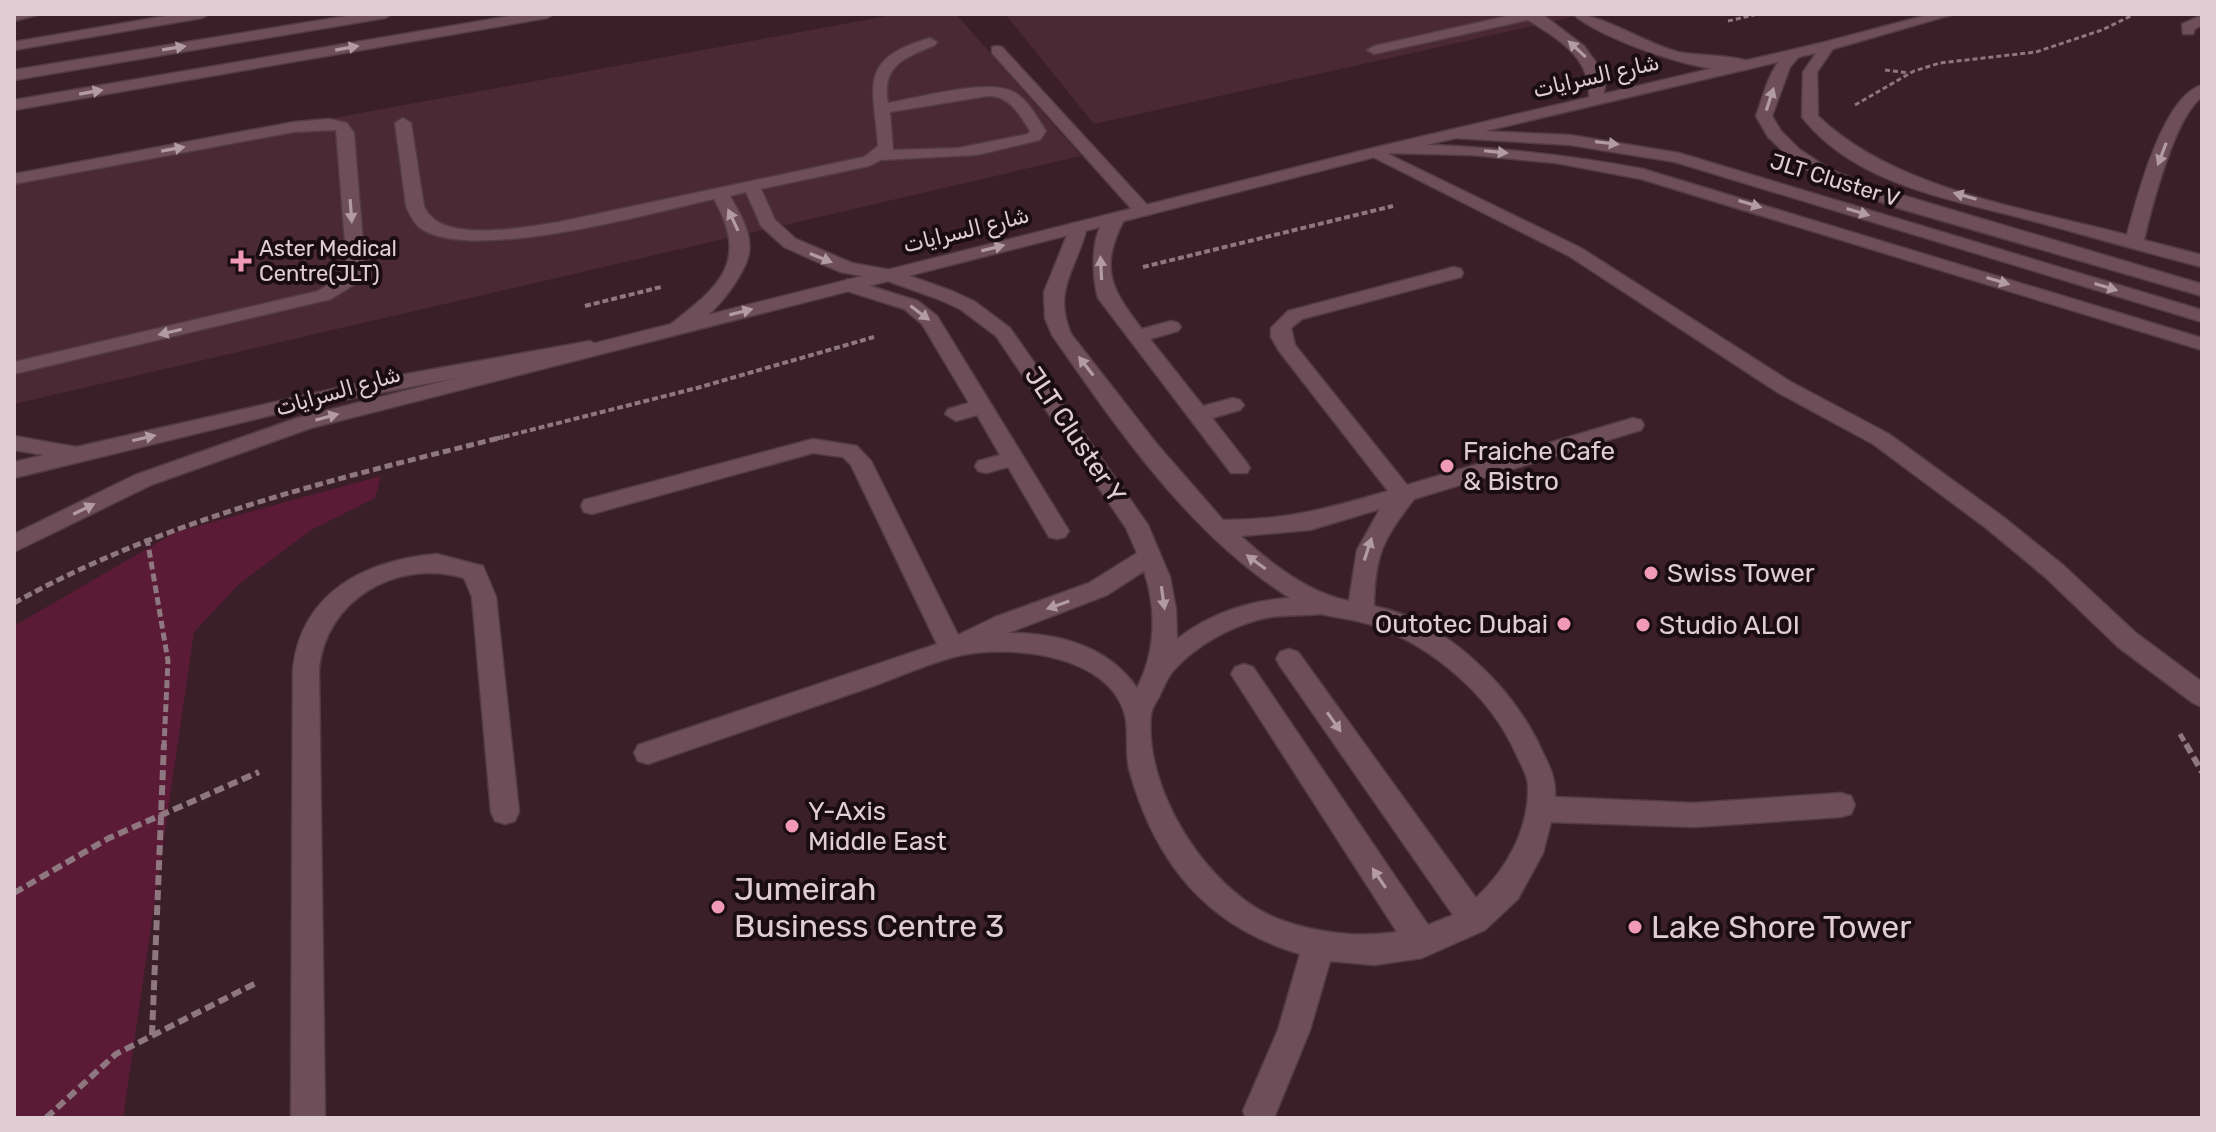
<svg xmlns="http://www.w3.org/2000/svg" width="2216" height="1132" font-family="Rubik,Cairo,sans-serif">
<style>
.built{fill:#4a2834}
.green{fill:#5b1b36}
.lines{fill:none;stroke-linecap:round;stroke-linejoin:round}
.lane-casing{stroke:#523b43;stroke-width:3}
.secondary-casing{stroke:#523b43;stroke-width:3}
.path-far3{stroke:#8e777f;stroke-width:3;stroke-dasharray:5 3;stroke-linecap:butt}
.path-far2{stroke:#8e777f;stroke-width:4;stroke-dasharray:6 3;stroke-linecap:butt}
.path-far1{stroke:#8e777f;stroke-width:5;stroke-dasharray:8 4;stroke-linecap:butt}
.path{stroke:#8e777f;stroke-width:6;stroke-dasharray:10 5;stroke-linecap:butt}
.lane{fill:#6e4f59;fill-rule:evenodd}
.secondary{fill:#6e4f59;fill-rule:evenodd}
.oneway{fill:#b29ba2}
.poi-dot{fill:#f09ab7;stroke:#1a0d11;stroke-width:3}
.labels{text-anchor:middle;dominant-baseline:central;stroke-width:8;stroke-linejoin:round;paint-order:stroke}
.far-street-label{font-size:22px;fill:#e0cdd3;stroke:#1a0d11}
.far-poi-label{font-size:22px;fill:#e0cdd3;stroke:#1a0d11;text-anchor:start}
.street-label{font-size:26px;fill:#e0cdd3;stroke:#1a0d11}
.poi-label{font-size:26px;fill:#e0cdd3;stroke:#1a0d11;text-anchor:start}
.near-poi-label{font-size:32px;fill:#e0cdd3;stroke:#1a0d11;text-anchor:start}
</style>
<rect width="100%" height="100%" fill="#3a1f29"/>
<path class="built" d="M 898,14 L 956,14 L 1081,156 L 14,404 L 14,177 Z
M 1005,14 L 1586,14 L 1094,124 Z"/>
<path class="green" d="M 381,476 L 375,498 L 311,530 L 239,584 L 194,632 L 123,1118 L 14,1118 L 14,626 L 176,532 Z"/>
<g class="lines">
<defs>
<path id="lane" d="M 1516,14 L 1542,14 L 1584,46 L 1602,71 L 1605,85 L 1602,103 L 1592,103 L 1589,100 C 1592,58 1560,40 1528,20 L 1374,54 L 1367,50 L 1374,46 Z
M 1573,14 C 1602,14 1644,43 1678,52 C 1696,56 1745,55 1756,65 C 1730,87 1597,38 1573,14 Z
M 2202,15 L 2202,25 L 2195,29 L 2193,34 L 2183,34 L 2182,24 Z
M 930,38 L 937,42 L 935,45 C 905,58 881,65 888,103 C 919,98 987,78 1014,92 C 1028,100 1037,117 1046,131 L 1040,140 L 977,155 L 881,160 L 869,166 L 761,189 L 775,220 L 796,239 L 852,263 L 896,271 L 952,291 L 974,301 L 1010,328 L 1148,525 L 1170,577 L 1176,609 L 1177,639 C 1209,614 1249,600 1290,598 C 1190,535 1119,431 1052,335 L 1045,318 L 1044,292 L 1072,223 L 1084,223 L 1087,227 C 1077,269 1052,289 1071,334 L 1156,443 L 1223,520 C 1288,520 1326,509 1388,491 L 1279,351 L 1271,337 L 1271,328 L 1288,311 L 1454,267 L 1461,269 L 1463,273 L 1461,277 L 1302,319 L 1291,328 L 1295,345 L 1407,485 L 1633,418 L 1641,420 L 1644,425 L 1641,430 L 1414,499 C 1383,540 1375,553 1374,606 C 1444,620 1514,687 1542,751 C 1550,767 1556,779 1555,797 L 1694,803 L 1841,793 L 1851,796 L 1855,805 L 1851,814 L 1841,817 L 1694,827 L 1551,822 L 1543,853 L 1518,899 L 1485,930 L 1422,958 L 1374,965 L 1330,961 L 1310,1030 L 1274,1118 L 1246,1118 L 1243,1111 L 1278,1030 L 1300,954 C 1206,926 1155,863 1129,769 C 1125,751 1129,732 1125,715 C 1109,654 1011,645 962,655 C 930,662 897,678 865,689 C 793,714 720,739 648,764 L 638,761 L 634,753 L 638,745 L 937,644 L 851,465 L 843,457 L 813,453 L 592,514 L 584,512 L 581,506 L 584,500 L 813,439 L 857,446 L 871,461 L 958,635 L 995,617 L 1089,583 L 1137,553 L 1126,528 L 996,336 L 960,309 L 938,299 L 885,280 L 840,272 L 784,247 L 761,226 L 746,192 L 730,196 C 740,214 752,232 749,253 C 745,278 698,339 671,332 L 668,328 L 671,324 C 721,285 749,262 714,199 C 647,214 490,258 429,233 C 416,228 411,218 406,206 L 395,123 L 403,118 L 411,123 L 424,206 C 439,245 525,227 559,222 L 864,157 L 878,146 C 874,87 856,59 930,38 ZM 988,96 C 1010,96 1019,114 1030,131 L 1028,134 L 958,148 L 893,150 L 890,112 ZM 1380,509 L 1357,550 L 1349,601 C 1309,593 1271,564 1241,536 L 1310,530 ZM 1144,571 C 1157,610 1156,652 1137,688 C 1107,645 1057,633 1008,633 L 1107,595 ZM 1321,614 C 1339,618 1358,620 1375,626 C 1435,648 1492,697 1517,756 C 1521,764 1527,775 1528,784 C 1530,828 1507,869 1476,898 L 1298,652 L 1289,649 L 1280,652 L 1276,659 L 1280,666 L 1453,915 L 1428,925 L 1253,667 L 1244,664 L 1235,667 L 1231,674 L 1397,932 C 1358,938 1315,933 1278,919 C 1208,891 1143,790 1151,714 C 1152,708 1156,702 1159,697 C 1163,689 1167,678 1173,671 C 1195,646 1229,627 1261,619 C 1279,614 1302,616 1321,614 Z
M 1828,42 L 1835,46 L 1817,72 L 1818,116 C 1895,190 2026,208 2127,235 C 2137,198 2162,97 2202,85 L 2202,97 C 2175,116 2152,206 2144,240 L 2202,255 L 2202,267 C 2147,253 2092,237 2037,222 C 1957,200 1857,187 1802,117 L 1803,72 L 1823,43 Z
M 997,46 L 1002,47 L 1149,207 L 1152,211 L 1149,215 L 1137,215 L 992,53 L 992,47 Z
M 1794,50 L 1801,54 L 1790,67 L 1772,116 L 1781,131 L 1799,149 L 1831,170 L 1868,185 L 2202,284 L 2202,296 L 1898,208 L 1856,193 L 1819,178 L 1787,155 L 1768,137 L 1756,116 C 1764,95 1771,58 1794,50 Z
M 329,119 L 347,123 L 354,133 L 365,267 L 360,281 L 331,299 L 14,374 L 14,362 L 318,291 L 345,274 L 347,267 L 336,130 L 294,132 L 14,184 L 14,174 L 294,122 Z
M 1460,130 L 1570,135 L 1679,153 L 2202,310 L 2202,322 L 1675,162 L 1570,145 L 1454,138 L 1454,132 Z
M 1390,144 C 1476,145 1558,153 1643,169 L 2202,338 L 2202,350 L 1641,179 L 1556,163 L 1472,155 L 1386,153 L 1581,248 L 1791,382 L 1889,434 L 2002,516 L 2063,565 L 2136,633 L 2202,682 L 2202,707 L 2193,703 L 2118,647 L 2045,577 L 1986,528 L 1873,444 L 1777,392 L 1569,256 L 1365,153 L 1373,148 L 1384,152 L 1384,146 Z
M 1116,213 L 1125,218 C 1099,267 1110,288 1142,329 L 1171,321 L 1178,323 L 1181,327 L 1178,331 L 1150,339 L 1203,406 L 1233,398 L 1240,400 L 1244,405 L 1240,410 L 1212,418 L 1247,463 L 1250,468 L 1247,473 L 1231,473 L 1098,298 C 1092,277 1088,221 1116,213 Z
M 848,279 L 918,301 L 937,316 L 1069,531 L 1065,537 L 1057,539 L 1049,537 L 1008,467 L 986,473 L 978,471 L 975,466 L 978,461 L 1000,455 L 977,415 L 956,421 L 945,414 L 948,409 L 969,403 L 922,324 L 904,309 L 841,289 L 839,285 Z
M 590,341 L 600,347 L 597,351 L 301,408 L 14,478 L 14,462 L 44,455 L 14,450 L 14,436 L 76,447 L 373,380 Z
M 437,554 L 483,566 L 496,597 L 519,812 L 515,821 L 505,824 L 495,821 L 491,812 L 472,597 L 464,578 C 398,558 325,599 319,670 L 325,1118 L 291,1118 L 293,670 C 301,592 366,560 437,554 Z"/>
<path id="secondary" d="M 14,14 L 41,14 L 14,21 Z
M 177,14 L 209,14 L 202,18 L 14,50 L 14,42 Z
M 359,14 L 392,14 L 385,18 L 14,80 L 14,70 Z
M 522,14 L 554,14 L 547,18 L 14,110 L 14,100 Z
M 1931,14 L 1954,14 L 1833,49 L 1375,157 L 311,428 L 151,485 L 14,552 L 14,534 L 135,475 L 297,418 L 1373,148 L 1825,42 Z"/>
</defs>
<use href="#lane" class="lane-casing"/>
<use href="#secondary" class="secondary-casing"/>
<path class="path-far3" d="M 1728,21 L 1758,14
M 1885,70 L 1909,73
M 1855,105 L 1914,71 L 1940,63 L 2036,52 L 2102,30 L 2135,14"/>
<path class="path-far2" d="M 1143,267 L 1393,206
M 585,306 L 661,287
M 495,439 L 697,388 L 874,337"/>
<path class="path-far1" d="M 147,538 L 168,661 L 164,746
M 14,603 C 167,518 335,479 503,437
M 2180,734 L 2187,746"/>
<path class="path" d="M 2186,744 L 2202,772
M 14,893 L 109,838 L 259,772
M 152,1035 L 164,744
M 46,1118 L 116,1054 L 258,982"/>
<use href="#lane" class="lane"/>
<use href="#secondary" class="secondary"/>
</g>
<defs><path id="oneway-solid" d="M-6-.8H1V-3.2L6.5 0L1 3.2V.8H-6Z" transform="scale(2)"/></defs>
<g class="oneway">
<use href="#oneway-solid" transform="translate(174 48) rotate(-9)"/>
<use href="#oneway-solid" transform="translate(347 48) rotate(-10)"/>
<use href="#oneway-solid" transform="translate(1577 49) rotate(-137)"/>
<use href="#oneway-solid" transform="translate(91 92) rotate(-10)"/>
<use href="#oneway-solid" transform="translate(1770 99) rotate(-72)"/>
<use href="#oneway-solid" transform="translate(1607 143) rotate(7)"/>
<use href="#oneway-solid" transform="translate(173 149) rotate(-10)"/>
<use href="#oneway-solid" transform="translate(1496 152) rotate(6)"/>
<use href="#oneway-solid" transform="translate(2162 154) rotate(111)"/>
<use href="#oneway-solid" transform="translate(1965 196) rotate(-164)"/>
<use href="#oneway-solid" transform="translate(1750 204) rotate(17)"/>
<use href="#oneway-solid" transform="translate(351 211) rotate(86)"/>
<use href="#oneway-solid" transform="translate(1858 212) rotate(17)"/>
<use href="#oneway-solid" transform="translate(733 220) rotate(-115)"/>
<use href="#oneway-solid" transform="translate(993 248) rotate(-14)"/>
<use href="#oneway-solid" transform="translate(821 258) rotate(22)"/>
<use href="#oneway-solid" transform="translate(1101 268) rotate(-93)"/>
<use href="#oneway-solid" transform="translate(1998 281) rotate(17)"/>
<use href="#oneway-solid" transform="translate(2106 287) rotate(17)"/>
<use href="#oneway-solid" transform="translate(741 312) rotate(-14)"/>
<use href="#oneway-solid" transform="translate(920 313) rotate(37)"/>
<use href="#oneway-solid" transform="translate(170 332) rotate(167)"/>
<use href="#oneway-solid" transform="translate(1086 366) rotate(-128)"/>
<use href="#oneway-solid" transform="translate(327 417) rotate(-15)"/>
<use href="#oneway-solid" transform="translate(144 438) rotate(-13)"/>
<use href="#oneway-solid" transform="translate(84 509) rotate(-26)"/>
<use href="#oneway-solid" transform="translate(1368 549) rotate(-72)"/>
<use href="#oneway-solid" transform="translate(1256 562) rotate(-144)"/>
<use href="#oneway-solid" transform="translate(1163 598) rotate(82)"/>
<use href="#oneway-solid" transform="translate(1058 605) rotate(161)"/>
<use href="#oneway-solid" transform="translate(1334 722) rotate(55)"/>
<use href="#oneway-solid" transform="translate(1379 878) rotate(-124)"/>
</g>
<g class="poi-dot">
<path d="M237 249h8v8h8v8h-8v8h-8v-8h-8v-8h8z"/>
<circle cx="1447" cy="466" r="8"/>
<circle cx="1651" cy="573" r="8"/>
<circle cx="1564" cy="624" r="8"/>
<circle cx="1643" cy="625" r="8"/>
<circle cx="792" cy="826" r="8"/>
<circle cx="718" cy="907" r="8"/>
<circle cx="1635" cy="927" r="8"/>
</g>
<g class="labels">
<g class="far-street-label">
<text transform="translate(1596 76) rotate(-13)">شارع السرايات</text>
<text transform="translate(1835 180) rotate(17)">JLT Cluster V</text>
<text transform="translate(966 230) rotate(-14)">شارع السرايات</text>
<text transform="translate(338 391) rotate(-16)">شارع السرايات</text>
</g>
<g class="far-poi-label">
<text x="259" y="248">Aster Medical<tspan x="259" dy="25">Centre(JLT)</tspan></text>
</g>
<g class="street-label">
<text transform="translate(1075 435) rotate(56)">JLT Cluster Y</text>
</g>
<g class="poi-label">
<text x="1463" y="451">Fraiche Cafe<tspan x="1463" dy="30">&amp; Bistro</tspan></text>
<text x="1667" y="573">Swiss Tower</text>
<text x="1548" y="624" text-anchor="end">Outotec Dubai</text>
<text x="1659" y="625">Studio ALOI</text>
<text x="808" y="811">Y-Axis<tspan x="808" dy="30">Middle East</tspan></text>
</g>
<g class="near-poi-label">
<text x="734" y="889">Jumeirah<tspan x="734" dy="37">Business Centre 3</tspan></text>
<text x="1651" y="927">Lake Shore Tower</text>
</g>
</g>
<rect width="2216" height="1132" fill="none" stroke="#e0cdd3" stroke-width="32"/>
</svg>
